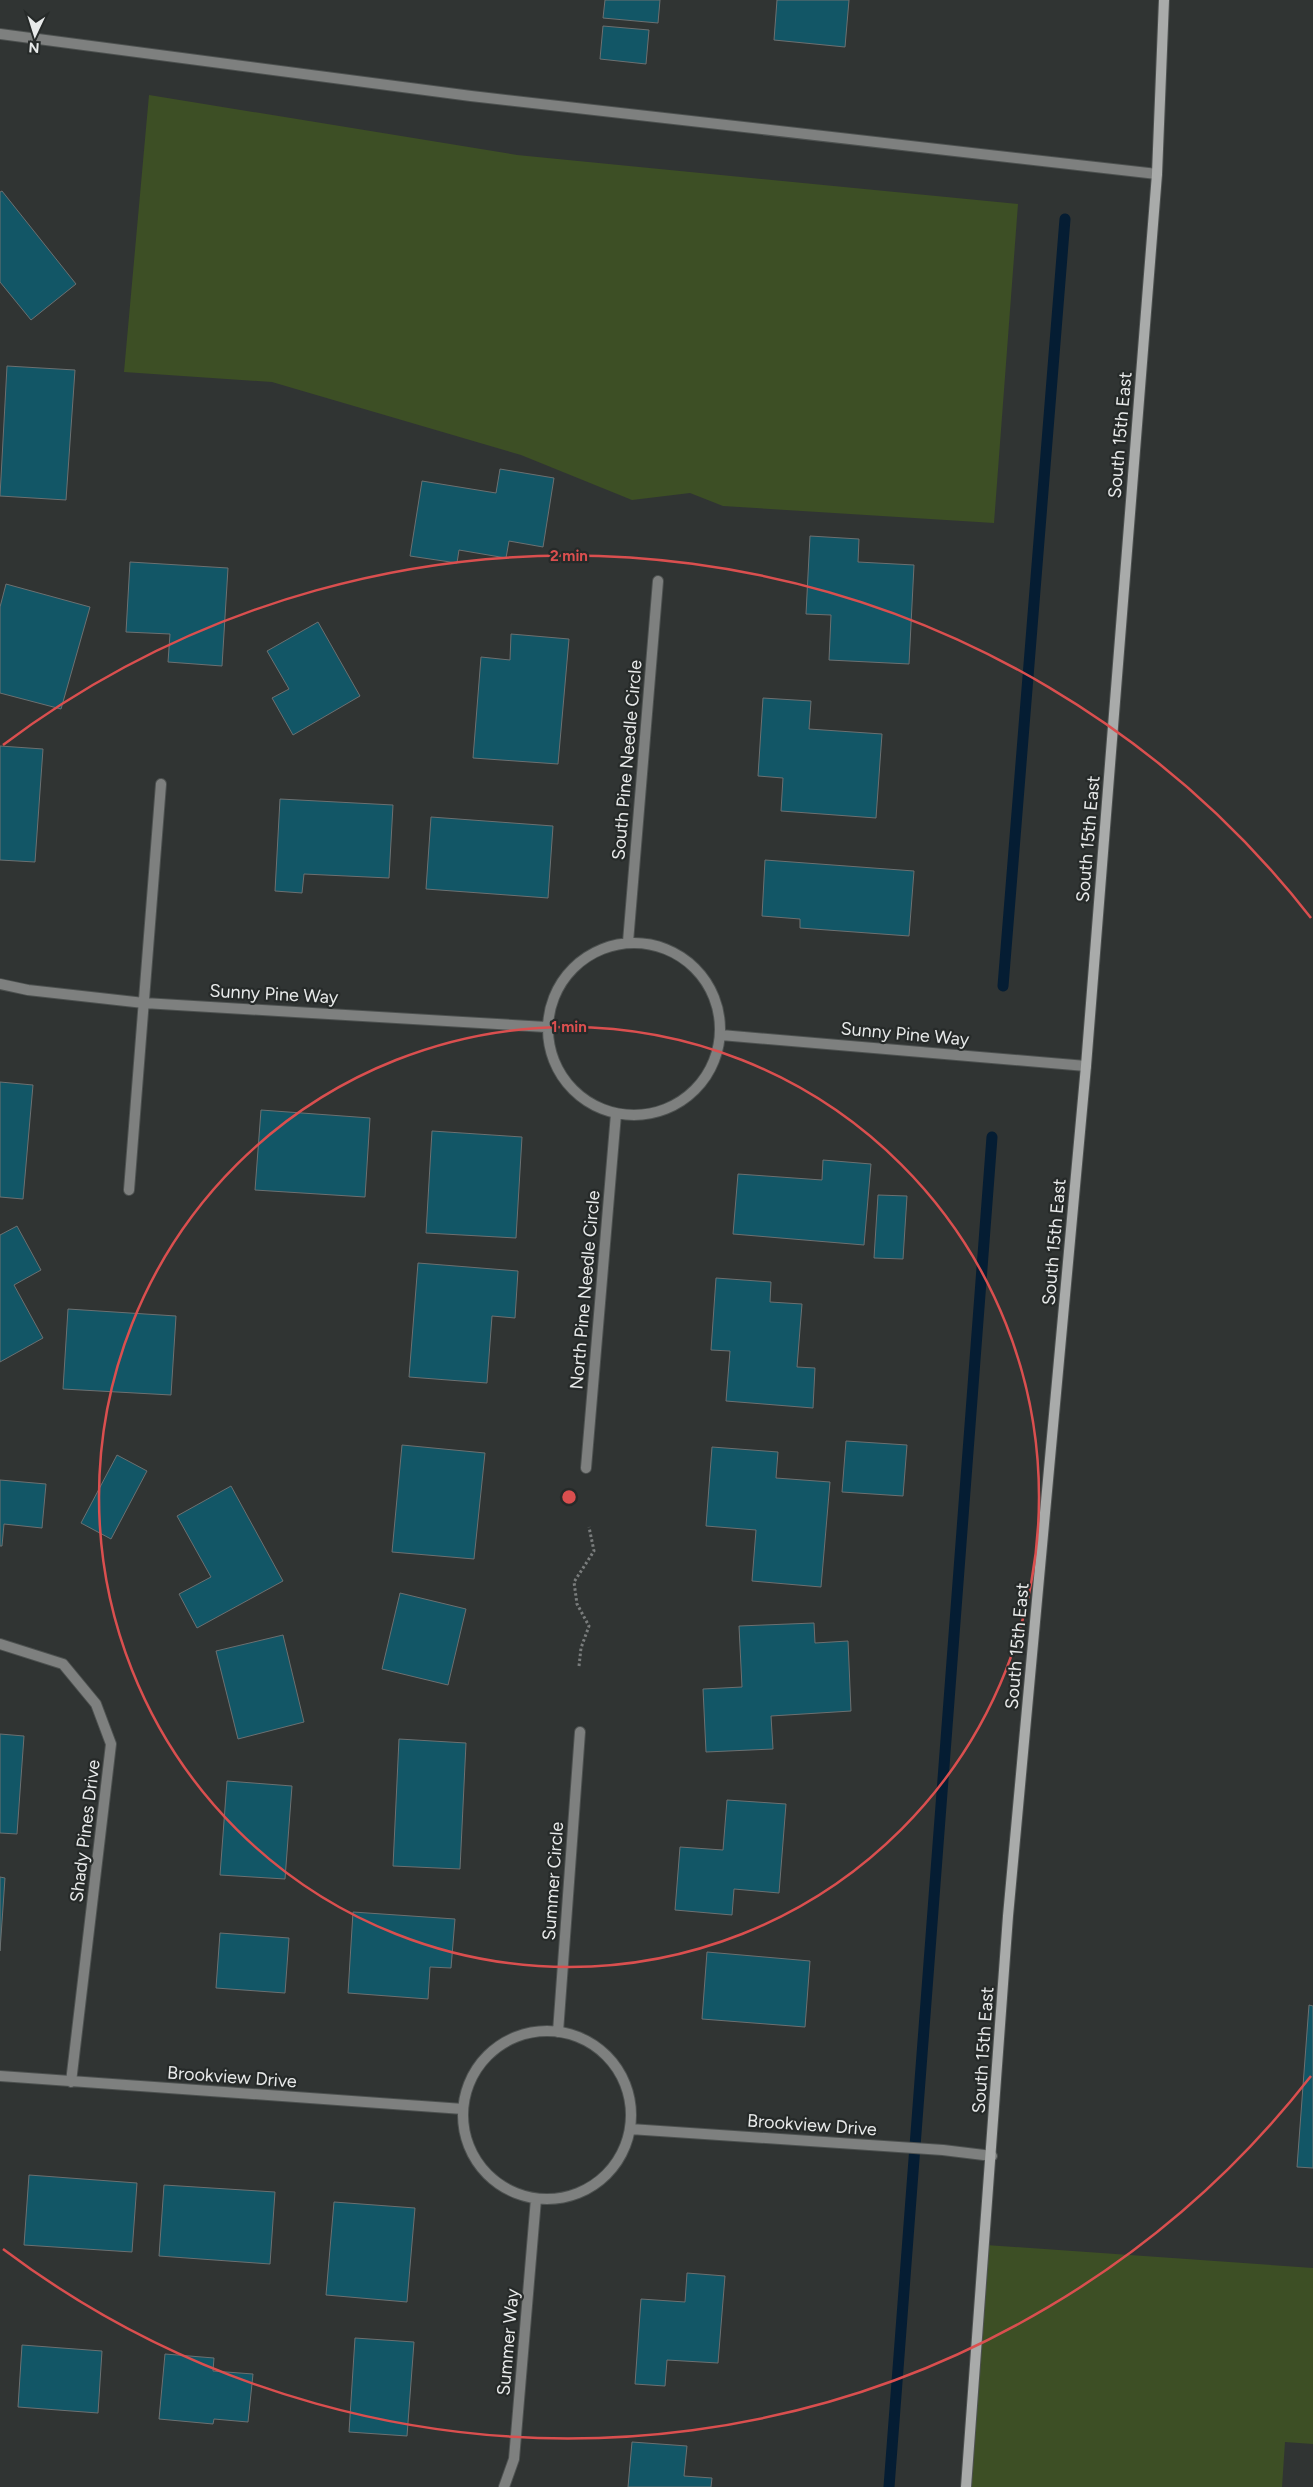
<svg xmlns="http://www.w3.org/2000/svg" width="1313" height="2487" font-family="Figtree,sans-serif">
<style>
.green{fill:#3d4f25}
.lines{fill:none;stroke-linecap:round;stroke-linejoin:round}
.stream{stroke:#051d33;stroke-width:11}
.building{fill:#125666;stroke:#6c7071}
.service-casing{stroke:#4d5150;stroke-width:12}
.minor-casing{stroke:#4d5150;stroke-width:12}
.secondary-casing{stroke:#4d5150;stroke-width:12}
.path{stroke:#7a7d7d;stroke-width:3;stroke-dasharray:2.5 2.5;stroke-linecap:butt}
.service{stroke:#7e807f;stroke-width:10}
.minor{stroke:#7e807f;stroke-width:10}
.secondary{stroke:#a9abaa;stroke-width:10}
.ring{fill:none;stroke:#da4f4f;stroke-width:2.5}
.labels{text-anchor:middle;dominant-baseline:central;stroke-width:4.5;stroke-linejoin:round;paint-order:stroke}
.street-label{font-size:18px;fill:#e8eaea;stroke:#262a29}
.centre{fill:#da4f4f;stroke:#262a29;stroke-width:2.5}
.ring-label{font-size:15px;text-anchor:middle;font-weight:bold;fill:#da4f4f;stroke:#262a29;stroke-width:4.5;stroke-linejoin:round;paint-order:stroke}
</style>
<rect width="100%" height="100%" fill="#303433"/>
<path class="green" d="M 149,95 L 517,155 L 1018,204 L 994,523 L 723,506 L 690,493 L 632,500 L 521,455 L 272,382 L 124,372 Z
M 986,2245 L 1313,2268 L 1313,2444 L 1285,2442 L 1282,2487 L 968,2487 Z"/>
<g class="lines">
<path class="stream" d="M 1003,986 L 1065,219
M 889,2487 L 992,1137"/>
</g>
<path class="building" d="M 605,0 L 660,0 L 658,23 L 603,18 Z
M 777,0 L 849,0 L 845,47 L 774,40 Z
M 603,26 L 649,30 L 646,64 L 600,59 Z
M 2,191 L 76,284 L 31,320 L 0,282 L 0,192 Z
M 7,366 L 75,370 L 66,500 L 0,496 Z
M 500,469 L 554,478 L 543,547 L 509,541 L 506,558 L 459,550 L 457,563 L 410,556 L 422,481 L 496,493 Z
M 810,536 L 859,539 L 858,562 L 914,565 L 909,664 L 829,660 L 831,615 L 806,614 Z
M 130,562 L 228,568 L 222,666 L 168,662 L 170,634 L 126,632 Z
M 6,584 L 90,607 L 61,709 L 0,693 L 0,607 Z
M 318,622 L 360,696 L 293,735 L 272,698 L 289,689 L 267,651 Z
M 511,634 L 569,639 L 558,764 L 473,758 L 481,657 L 510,660 Z
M 763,698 L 811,701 L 809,729 L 882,734 L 876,818 L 781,811 L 783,778 L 758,776 Z
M 0,746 L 43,749 L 35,862 L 0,860 Z
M 280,799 L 393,805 L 389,878 L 304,874 L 302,893 L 275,891 Z
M 431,817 L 553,826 L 548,898 L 426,889 Z
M 765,860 L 914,871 L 909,936 L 800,928 L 800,919 L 762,916 Z
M 0,1082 L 33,1085 L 23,1199 L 0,1197 Z
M 261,1110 L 370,1118 L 365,1197 L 255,1190 Z
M 432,1131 L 522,1137 L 516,1238 L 426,1233 Z
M 823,1160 L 871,1164 L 864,1245 L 733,1234 L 738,1174 L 822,1180 Z
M 878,1195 L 907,1196 L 903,1259 L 874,1258 Z
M 17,1226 L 41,1270 L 14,1285 L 43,1338 L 0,1362 L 0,1235 Z
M 418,1263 L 518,1271 L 515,1318 L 492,1316 L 487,1383 L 409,1377 Z
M 716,1278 L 771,1282 L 770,1302 L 802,1304 L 797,1367 L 815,1368 L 813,1408 L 726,1401 L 730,1351 L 711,1350 Z
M 68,1309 L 176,1316 L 171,1395 L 63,1389 Z
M 846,1441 L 907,1445 L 903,1496 L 842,1492 Z
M 402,1445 L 485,1453 L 474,1559 L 392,1552 Z
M 712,1447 L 778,1452 L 776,1478 L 830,1482 L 821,1587 L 752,1581 L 756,1530 L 706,1526 Z
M 117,1455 L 147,1471 L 111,1539 L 81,1523 Z
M 0,1480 L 46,1484 L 42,1528 L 4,1524 L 2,1546 L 0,1546 Z
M 231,1486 L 283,1581 L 197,1628 L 179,1594 L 211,1577 L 177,1516 Z
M 400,1593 L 466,1609 L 448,1685 L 382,1669 Z
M 814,1623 L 815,1643 L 848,1641 L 851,1711 L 771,1716 L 773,1749 L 706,1752 L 703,1689 L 742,1687 L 739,1626 Z
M 283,1635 L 304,1722 L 238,1739 L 216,1651 Z
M 0,1734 L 24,1736 L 17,1834 L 0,1833 Z
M 399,1739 L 466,1743 L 460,1869 L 393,1866 Z
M 227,1781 L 292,1786 L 285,1879 L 220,1875 Z
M 727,1800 L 786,1804 L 779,1893 L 734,1889 L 732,1915 L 675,1910 L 680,1847 L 723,1850 Z
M 0,1877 L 5,1878 L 0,1951 Z
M 353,1912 L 455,1919 L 451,1968 L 430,1967 L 428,1999 L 348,1993 Z
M 220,1933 L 289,1938 L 285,1993 L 216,1988 Z
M 707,1952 L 810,1961 L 805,2027 L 702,2019 Z
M 1309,2005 L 1313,2006 L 1313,2168 L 1297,2167 Z
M 29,2175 L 137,2183 L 132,2252 L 24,2245 Z
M 164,2185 L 275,2192 L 270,2264 L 159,2256 Z
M 334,2202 L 415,2208 L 407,2302 L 326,2295 Z
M 687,2273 L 725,2276 L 718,2363 L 667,2360 L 665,2386 L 635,2384 L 641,2299 L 685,2302 Z
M 355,2338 L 414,2342 L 407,2436 L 349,2432 Z
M 22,2345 L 102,2351 L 98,2413 L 18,2407 Z
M 165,2354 L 214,2358 L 213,2371 L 253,2374 L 248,2422 L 214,2419 L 213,2424 L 159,2419 Z
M 632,2442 L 687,2446 L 684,2476 L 712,2478 L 711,2487 L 628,2487 Z"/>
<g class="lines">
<defs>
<path id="service" d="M 0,34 L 471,96 L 1157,174"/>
<path id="minor" d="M 628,942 L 658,581
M548 1029a86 86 0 1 1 172 0a86 86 0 1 1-172 0Z
M 0,984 L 28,990 L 144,1003 L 546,1027
M 721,1035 L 1086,1066
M 129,1190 L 161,784
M 586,1468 L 616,1114
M 0,1644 L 63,1664 L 96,1704 L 111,1744 L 71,2082
M463 2115a84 84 0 1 1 168 0a84 84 0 1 1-168 0Z
M 558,2032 L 580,1732
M 0,2076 L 463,2109
M 630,2129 L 943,2150 L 992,2156
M 504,2487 L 514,2459 L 536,2199"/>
<path id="secondary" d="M 966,2487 L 1008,1916 L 1086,1066 L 1157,174 L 1164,0"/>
</defs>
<use href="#service" class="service-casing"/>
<use href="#minor" class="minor-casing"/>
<use href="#secondary" class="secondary-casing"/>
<path class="path" d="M 579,1666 L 581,1648 L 589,1626 L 577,1604 L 574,1582 L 594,1551 L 589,1527"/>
<use href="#service" class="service"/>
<use href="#minor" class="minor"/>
<use href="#secondary" class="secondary"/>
</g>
<g class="ring">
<circle cx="569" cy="1497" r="470"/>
<path d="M1311 2076A941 941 0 0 1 3 2249M3 745A941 941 0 0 1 1311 918"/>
</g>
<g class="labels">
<g class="street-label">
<text transform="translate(1120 435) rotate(-85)">South 15th East</text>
<text transform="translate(627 760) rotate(-85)">South Pine Needle Circle</text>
<text transform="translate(1088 839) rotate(-85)">South 15th East</text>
<text transform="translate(274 994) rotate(3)">Sunny Pine Way</text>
<text transform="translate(905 1034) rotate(5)">Sunny Pine Way</text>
<text transform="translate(1054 1242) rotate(-85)">South 15th East</text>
<text transform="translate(585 1290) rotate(-85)">North Pine Needle Circle</text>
<text transform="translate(1017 1646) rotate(-85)">South 15th East</text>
<text transform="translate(85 1831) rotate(-83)">Shady Pines Drive</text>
<text transform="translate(553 1881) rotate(-86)">Summer Circle</text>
<text transform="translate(983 2050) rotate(-86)">South 15th East</text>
<text transform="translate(232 2077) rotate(4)">Brookview Drive</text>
<text transform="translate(812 2125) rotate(4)">Brookview Drive</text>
<text transform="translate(508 2342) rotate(-85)">Summer Way</text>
</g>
</g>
<circle cx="569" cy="1497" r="8" class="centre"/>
<g class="ring-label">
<text x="569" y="561">2 min</text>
<text x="569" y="1032">1 min</text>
</g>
<g transform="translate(35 35) rotate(184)" stroke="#262a29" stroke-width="4" paint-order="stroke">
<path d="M0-4L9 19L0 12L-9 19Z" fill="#e8eaea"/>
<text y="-8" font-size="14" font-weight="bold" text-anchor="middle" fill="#e8eaea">N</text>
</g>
</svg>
